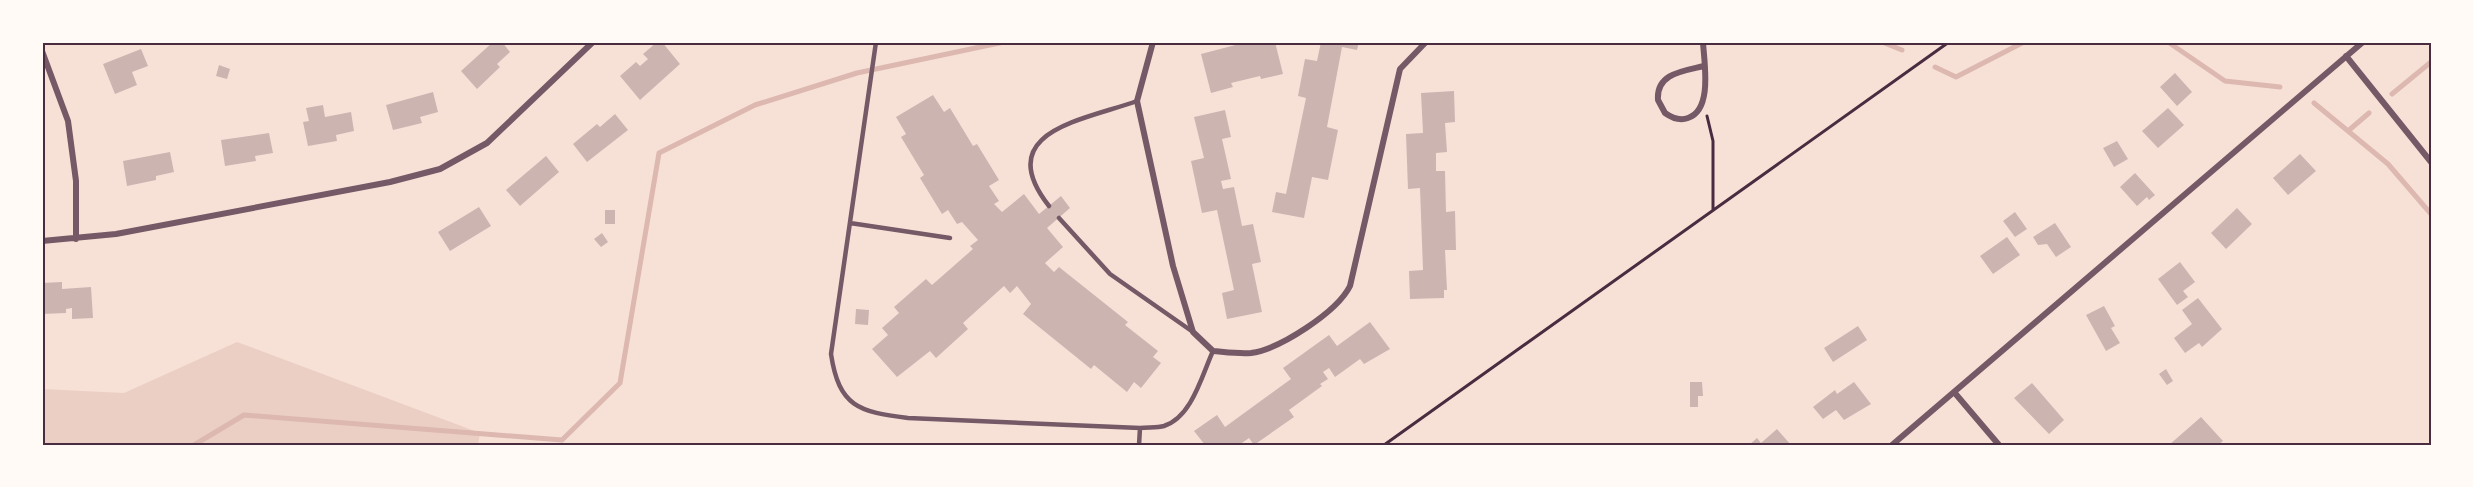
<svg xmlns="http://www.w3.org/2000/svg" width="2473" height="487" font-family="Arial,sans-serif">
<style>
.green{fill:#ebcfc5}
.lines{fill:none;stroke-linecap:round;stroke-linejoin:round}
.stream{stroke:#dcb8b0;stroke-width:5}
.building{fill:#ccb4b1}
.path{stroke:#4a2c40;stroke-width:3}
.service{stroke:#755966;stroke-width:4.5}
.minor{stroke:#755966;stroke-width:6}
.neatline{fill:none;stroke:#4a2c40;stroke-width:2}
</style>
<rect width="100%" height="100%" fill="#f7e1d7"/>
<path class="green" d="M 237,342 L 480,433 L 478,445 L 42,445 L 42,389 L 124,393 Z"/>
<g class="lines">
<path class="stream" d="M 1882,42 L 1902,50
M 2168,42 L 2225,81 L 2280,87
M 1935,67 L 1956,77 L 2024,42
M 2392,94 L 2431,62
M 2314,103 L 2348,131 L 2369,113
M 2348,131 L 2388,164 L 2431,214
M 194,445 L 244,415 L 562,440 L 620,383 L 659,153 L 755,105 L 857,73 L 1004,42"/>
</g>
<path class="building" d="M 493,42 L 502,42 L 510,52 L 497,64 L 500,67 L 477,89 L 461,71 Z
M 657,42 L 662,42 L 680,64 L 640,100 L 620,76 L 636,62 L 640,66 L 648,59 L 643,54 Z
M 1247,42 L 1275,42 L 1283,74 L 1261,79 L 1260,76 L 1231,83 L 1233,87 L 1211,93 L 1201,54 Z
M 1321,42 L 1359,42 L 1357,50 L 1342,47 L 1327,127 L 1338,130 L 1328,180 L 1312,177 L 1304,218 L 1272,212 L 1276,192 L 1286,194 L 1306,98 L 1298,96 L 1305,59 L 1317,61 Z
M 141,49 L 148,66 L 132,72 L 137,85 L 115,94 L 103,64 Z
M 219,65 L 230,69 L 227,79 L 216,76 Z
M 2175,73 L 2192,92 L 2177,106 L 2160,87 Z
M 1454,91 L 1455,122 L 1445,123 L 1447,152 L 1436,153 L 1436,171 L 1445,171 L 1446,212 L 1455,211 L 1456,250 L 1445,250 L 1447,290 L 1444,290 L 1444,298 L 1410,299 L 1409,271 L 1423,270 L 1420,188 L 1408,189 L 1406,134 L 1423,133 L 1421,93 Z
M 433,92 L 438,112 L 420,117 L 422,123 L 393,130 L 386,105 Z
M 933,95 L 944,112 L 950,108 L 973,146 L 977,144 L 999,180 L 989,186 L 999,201 L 994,204 L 1002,212 L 1024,194 L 1039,214 L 1061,196 L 1070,208 L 1047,228 L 1063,247 L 1045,263 L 1054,272 L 1059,267 L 1128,322 L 1125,325 L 1158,351 L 1153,357 L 1161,363 L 1141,388 L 1134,382 L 1127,392 L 1094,365 L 1091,369 L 1023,314 L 1031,304 L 1017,286 L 1010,293 L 1004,286 L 963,323 L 968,329 L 936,358 L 930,351 L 897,377 L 872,349 L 888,335 L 882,328 L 899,313 L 894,307 L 926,279 L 932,285 L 973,249 L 970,246 L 978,240 L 962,222 L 957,224 L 948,210 L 942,214 L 920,178 L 924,175 L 901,137 L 906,134 L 896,117 Z
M 323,105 L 325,117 L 351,112 L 354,131 L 336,135 L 337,141 L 308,146 L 303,122 L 309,121 L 306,108 Z
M 2168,108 L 2184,125 L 2158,148 L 2142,131 Z
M 1225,110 L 1231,137 L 1222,139 L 1231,179 L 1221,181 L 1223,189 L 1234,187 L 1242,226 L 1253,224 L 1261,262 L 1252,264 L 1262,312 L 1227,319 L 1222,293 L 1234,290 L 1217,210 L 1202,213 L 1191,161 L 1204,158 L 1194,117 Z
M 615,114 L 628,130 L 587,162 L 573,144 L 597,124 L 600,127 Z
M 269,133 L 273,153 L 255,156 L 256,161 L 225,166 L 221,140 Z
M 2117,141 L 2128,159 L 2114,167 L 2103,148 Z
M 170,152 L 174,172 L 156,176 L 156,180 L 127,186 L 123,161 Z
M 2300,154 L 2316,171 L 2288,195 L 2273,178 Z
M 546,156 L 559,172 L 520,206 L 506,190 Z
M 2135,173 L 2155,195 L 2149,200 L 2147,197 L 2137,206 L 2120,187 Z
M 479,207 L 491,226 L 450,251 L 438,232 Z
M 2237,208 L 2252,224 L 2226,249 L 2211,233 Z
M 605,210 L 615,210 L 615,224 L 605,224 Z
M 2015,212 L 2027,229 L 2015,237 L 2003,221 Z
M 2055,223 L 2071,247 L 2056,257 L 2047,244 L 2038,245 L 2033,237 Z
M 602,233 L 608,242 L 601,247 L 594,239 Z
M 2007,237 L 2020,255 L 1993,274 L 1980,256 Z
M 2180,262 L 2195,282 L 2183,291 L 2188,297 L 2177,305 L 2158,279 Z
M 62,282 L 62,289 L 91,287 L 93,318 L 72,319 L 72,308 L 66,309 L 66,313 L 42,314 L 42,283 Z
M 2198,298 L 2222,329 L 2202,347 L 2199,343 L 2185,353 L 2174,338 L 2192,324 L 2182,310 Z
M 2104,306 L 2115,326 L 2111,328 L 2120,343 L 2106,351 L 2086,315 Z
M 856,309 L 869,310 L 868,325 L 855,324 Z
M 1370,322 L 1390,349 L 1364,364 L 1360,359 L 1335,377 L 1329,368 L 1323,372 L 1328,379 L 1320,384 L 1322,386 L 1289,410 L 1294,417 L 1254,445 L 1249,438 L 1239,445 L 1205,445 L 1194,431 L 1217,415 L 1225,427 L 1291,379 L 1283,368 L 1329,335 L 1337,346 Z
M 1858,326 L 1867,340 L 1833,362 L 1824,348 Z
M 2166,369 L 2173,381 L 2167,385 L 2159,374 Z
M 1690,382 L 1702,382 L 1703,396 L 1698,396 L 1698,407 L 1690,407 Z
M 1854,382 L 1871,404 L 1844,420 L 1836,410 L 1823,419 L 1813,407 L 1835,390 L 1837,394 Z
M 2032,383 L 2064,420 L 2049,434 L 2014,398 Z
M 2201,417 L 2223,441 L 2218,445 L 2169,445 Z
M 1777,429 L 1791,445 L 1749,445 L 1757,438 L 1761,443 Z"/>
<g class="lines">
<path class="path" d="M 1707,116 L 1713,141 L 1713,210
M 1384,445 L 1949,42"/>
<path class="service" d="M 876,42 L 831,354 C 839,407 859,412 908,418 L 1140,428 C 1148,427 1157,428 1164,426 C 1192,417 1202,375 1213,351
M 1049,206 C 990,131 1085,120 1137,101
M 1059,218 L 1110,274 L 1193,332
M 850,223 L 950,238
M 1139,445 L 1140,428"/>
<path class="minor" d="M 1153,42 L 1137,101 L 1173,266 L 1193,332 L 1213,351 C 1225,352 1239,354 1251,353 C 1280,349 1337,312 1350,286 L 1400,69 L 1426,42
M 1703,42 C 1704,62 1713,110 1688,118 C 1680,121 1672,118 1665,113 L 1658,100 C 1656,73 1684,71 1704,66
M 42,51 L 68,121 L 76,181 L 76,239
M 2346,56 L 2431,162
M 42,241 L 116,234 L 390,182 L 440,169 L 487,143 L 593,42
M 1954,392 L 1999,445
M 1892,445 L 2363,42"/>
</g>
<rect width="2473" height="487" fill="none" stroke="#fffaf5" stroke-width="87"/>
<rect x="44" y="44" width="2386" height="400" class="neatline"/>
</svg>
